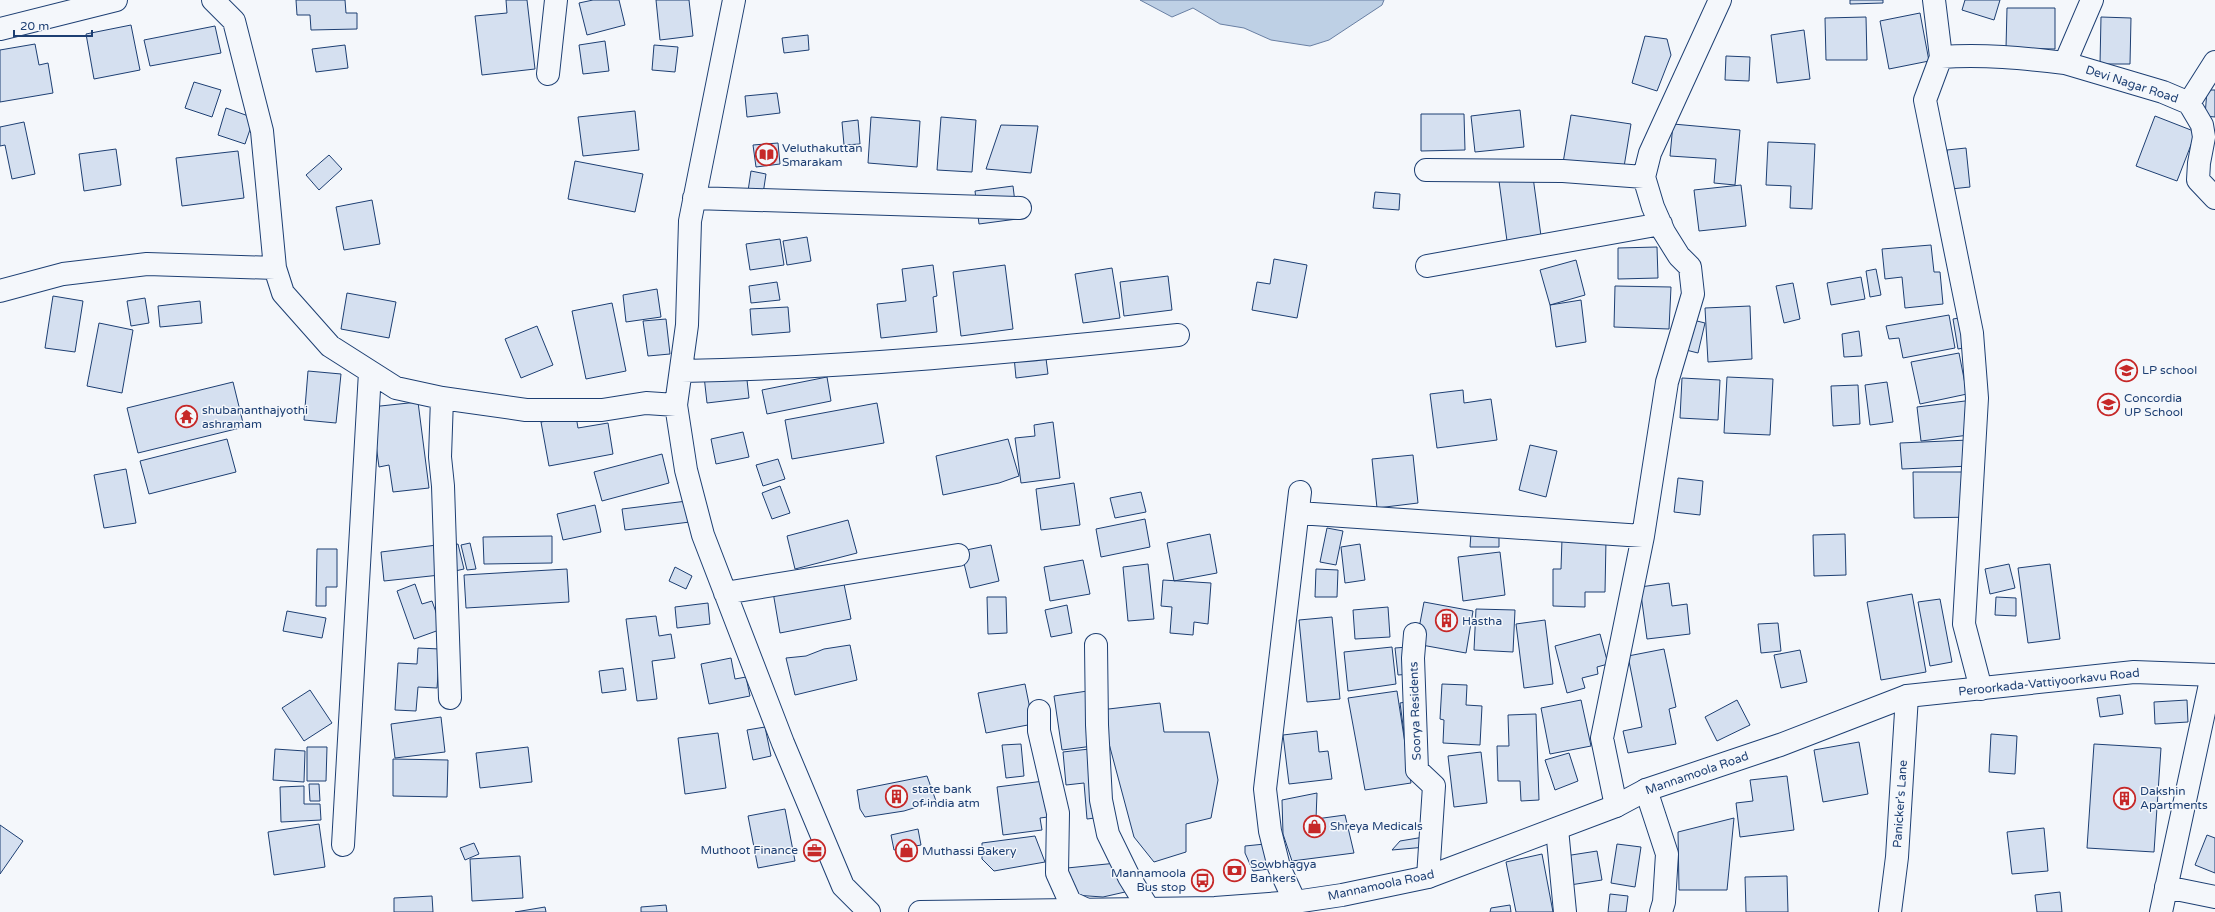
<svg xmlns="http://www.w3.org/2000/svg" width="2215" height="912" font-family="'Varela Round',sans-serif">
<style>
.water{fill:#bed0e5;stroke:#687fa3}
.building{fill:#d5e0f0;stroke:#1d3f73}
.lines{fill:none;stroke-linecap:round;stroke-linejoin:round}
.minor-casing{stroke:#1d3f73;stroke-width:24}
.secondary-casing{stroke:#1d3f73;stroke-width:24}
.minor{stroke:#f4f7fb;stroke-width:22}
.secondary{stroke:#f4f7fb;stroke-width:22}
.labels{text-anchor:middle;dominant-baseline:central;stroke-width:3;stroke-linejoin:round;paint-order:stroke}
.street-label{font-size:12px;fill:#1d3f73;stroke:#f4f7fb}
.poi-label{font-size:12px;fill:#1d3f73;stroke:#f4f7fb;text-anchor:start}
</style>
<rect width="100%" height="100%" fill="#f4f7fb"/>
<path class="water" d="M 1140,0 L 1384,0 L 1382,5 L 1329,40 L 1310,46 L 1271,40 L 1244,28 L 1220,24 L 1193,8 L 1172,17 Z"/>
<path class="building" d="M 296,0 L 345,0 L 346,13 L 357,13 L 357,29 L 311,30 L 310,15 L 297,15 Z
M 506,0 L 527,0 L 535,69 L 482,75 L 475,16 L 507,13 Z
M 593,0 L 619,0 L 625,25 L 587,35 L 579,3 Z
M 656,0 L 689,0 L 693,36 L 660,40 Z
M 1850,0 L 1883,0 L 1883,3 L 1850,4 Z
M 1965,0 L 2000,0 L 1994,20 L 1962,10 Z
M 2007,8 L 2055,8 L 2055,49 L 2006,48 Z
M 1920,13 L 1929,61 L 1889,69 L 1880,21 Z
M 1866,17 L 1867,60 L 1826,60 L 1825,18 Z
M 2101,17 L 2131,18 L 2130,64 L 2100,64 Z
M 131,25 L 140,70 L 94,79 L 86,34 Z
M 215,26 L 221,53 L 150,66 L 144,40 Z
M 1804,30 L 1810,79 L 1777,83 L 1771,35 Z
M 808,35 L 809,50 L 784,53 L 782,38 Z
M 1645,36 L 1667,39 L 1671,55 L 1657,91 L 1632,83 Z
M 605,41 L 609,71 L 583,74 L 579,45 Z
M 35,44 L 39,65 L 48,63 L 53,93 L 0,102 L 0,50 Z
M 345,45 L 348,68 L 316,72 L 312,49 Z
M 654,45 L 678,47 L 675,72 L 652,70 Z
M 1726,56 L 1750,57 L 1749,81 L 1725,80 Z
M 194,82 L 221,90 L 212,117 L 185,108 Z
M 2207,90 L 2215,90 L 2215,117 L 2205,116 Z
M 777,93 L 780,113 L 747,117 L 745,96 Z
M 226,108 L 254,118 L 245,144 L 218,135 Z
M 1520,110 L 1524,147 L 1475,152 L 1471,116 Z
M 635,111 L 639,150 L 583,156 L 578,117 Z
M 1421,114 L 1464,114 L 1465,150 L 1421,151 Z
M 1571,115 L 1631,124 L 1623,173 L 1563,163 Z
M 2155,116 L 2196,132 L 2177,181 L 2136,166 Z
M 871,117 L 920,121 L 917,167 L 868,163 Z
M 941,117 L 976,120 L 972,172 L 937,170 Z
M 858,120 L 860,144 L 844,145 L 842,122 Z
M 24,122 L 35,174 L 12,179 L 5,145 L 0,146 L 0,127 Z
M 1673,124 L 1740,130 L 1735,185 L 1714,183 L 1716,159 L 1670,156 Z
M 1001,125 L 1038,126 L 1031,173 L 986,169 Z
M 1768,142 L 1815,144 L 1812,209 L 1790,208 L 1791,186 L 1766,185 Z
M 778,143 L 780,164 L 756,167 L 753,145 Z
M 1966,148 L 1970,187 L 1951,189 L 1947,150 Z
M 116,149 L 121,185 L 84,191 L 79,154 Z
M 238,151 L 244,198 L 182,206 L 176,158 Z
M 329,155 L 342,169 L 319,190 L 306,175 Z
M 575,161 L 643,174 L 635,212 L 568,199 Z
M 751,171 L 766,174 L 763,194 L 748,191 Z
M 1533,177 L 1541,236 L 1507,241 L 1499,181 Z
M 1741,185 L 1746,226 L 1699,231 L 1694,190 Z
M 1013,186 L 1017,219 L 979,224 L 975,191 Z
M 1375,192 L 1400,194 L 1399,210 L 1373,208 Z
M 372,200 L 380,244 L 344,250 L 336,207 Z
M 807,237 L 811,261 L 787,265 L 783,241 Z
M 780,239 L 784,265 L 750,270 L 746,244 Z
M 1931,245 L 1934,272 L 1940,272 L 1943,304 L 1905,308 L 1902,277 L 1885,279 L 1882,249 Z
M 1657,247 L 1658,278 L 1618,279 L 1618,248 Z
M 1274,259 L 1307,265 L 1297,318 L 1252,310 L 1257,282 L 1270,284 Z
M 1576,260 L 1585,295 L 1550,305 L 1540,270 Z
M 933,265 L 937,296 L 933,297 L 937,332 L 881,338 L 877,304 L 906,301 L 902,269 Z
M 1005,265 L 1013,329 L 961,336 L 953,272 Z
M 1112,268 L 1120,318 L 1083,323 L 1075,274 Z
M 1876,269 L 1881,295 L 1870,297 L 1866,271 Z
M 1168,276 L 1172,310 L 1124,316 L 1120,282 Z
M 1861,277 L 1865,299 L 1831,305 L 1827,283 Z
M 777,282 L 780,300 L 751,303 L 749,286 Z
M 1793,283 L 1800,319 L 1784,323 L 1776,286 Z
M 1615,286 L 1671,287 L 1669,329 L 1614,327 Z
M 657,289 L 661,317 L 626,322 L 623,295 Z
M 347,293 L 396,302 L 389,338 L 341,329 Z
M 53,296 L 83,301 L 75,352 L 45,348 Z
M 145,298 L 149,323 L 131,326 L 127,301 Z
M 1581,300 L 1586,342 L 1556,347 L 1550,305 Z
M 200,301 L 202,323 L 160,327 L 158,306 Z
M 612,303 L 626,371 L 586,379 L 572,311 Z
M 1750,306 L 1752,359 L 1708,362 L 1705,308 Z
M 788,307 L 790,332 L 752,335 L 750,309 Z
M 1949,315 L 1955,348 L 1903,358 L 1899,338 L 1889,339 L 1886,326 Z
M 1965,317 L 1969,347 L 1958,349 L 1953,319 Z
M 666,319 L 670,354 L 648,356 L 643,321 Z
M 1689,319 L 1705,323 L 1698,353 L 1682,349 Z
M 99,323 L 133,330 L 122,393 L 87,386 Z
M 537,326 L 553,365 L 521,378 L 505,339 Z
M 1859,331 L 1862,356 L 1844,357 L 1842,334 Z
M 1044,343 L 1048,374 L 1016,378 L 1013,346 Z
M 1959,353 L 1967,394 L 1920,404 L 1911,362 Z
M 308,371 L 341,374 L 336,423 L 304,420 Z
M 746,371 L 749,398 L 707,403 L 704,376 Z
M 827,377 L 831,401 L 767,414 L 762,390 Z
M 1727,377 L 1773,379 L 1770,435 L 1724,433 Z
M 1682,378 L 1720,380 L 1718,420 L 1680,418 Z
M 233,382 L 244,427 L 138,453 L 127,408 Z
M 1887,382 L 1893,422 L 1870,425 L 1865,385 Z
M 1858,385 L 1860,424 L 1833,426 L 1831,386 Z
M 1463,390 L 1464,403 L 1491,399 L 1497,440 L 1437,448 L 1430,394 Z
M 1973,400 L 1977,434 L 1921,441 L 1917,407 Z
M 418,402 L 429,488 L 393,492 L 389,465 L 379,467 L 371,407 Z
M 877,403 L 884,443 L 792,459 L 785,420 Z
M 576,416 L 578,428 L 608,423 L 613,454 L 549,466 L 541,422 Z
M 1053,422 L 1060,478 L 1021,483 L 1015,438 L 1035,436 L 1034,425 Z
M 743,432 L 749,457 L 716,464 L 711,439 Z
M 227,439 L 236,472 L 149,494 L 140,461 Z
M 1008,439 L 1019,476 L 999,483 L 943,495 L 936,456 Z
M 1969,440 L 1970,466 L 1902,469 L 1900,443 Z
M 1530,445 L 1557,451 L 1546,497 L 1519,490 Z
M 662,454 L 669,483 L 602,501 L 594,472 Z
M 1413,455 L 1418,503 L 1377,508 L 1372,459 Z
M 778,459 L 785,479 L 763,486 L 756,465 Z
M 126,469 L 136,523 L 104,528 L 94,475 Z
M 1913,472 L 1977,472 L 1977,517 L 1914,518 Z
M 1678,478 L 1703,481 L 1700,515 L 1674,512 Z
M 1074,483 L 1080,525 L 1041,530 L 1036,489 Z
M 780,486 L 790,513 L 772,519 L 762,493 Z
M 1141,492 L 1146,512 L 1115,518 L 1110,498 Z
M 687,501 L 690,522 L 625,530 L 622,509 Z
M 595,505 L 601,532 L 563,540 L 557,514 Z
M 1145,519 L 1150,547 L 1101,557 L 1096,529 Z
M 848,520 L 857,553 L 795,569 L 787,536 Z
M 1327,528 L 1343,531 L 1336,565 L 1320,562 Z
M 1471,533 L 1499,533 L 1499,547 L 1470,547 Z
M 1210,534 L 1217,573 L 1174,581 L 1167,543 Z
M 1845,534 L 1846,575 L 1814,576 L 1813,535 Z
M 552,536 L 552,563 L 484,564 L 483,537 Z
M 1562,539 L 1606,540 L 1605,592 L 1585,592 L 1585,607 L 1553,606 L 1553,569 L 1561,569 Z
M 470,543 L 476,569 L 467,570 L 461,545 Z
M 458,544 L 464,569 L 455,571 L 449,546 Z
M 1360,544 L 1365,580 L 1345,583 L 1341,547 Z
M 437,545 L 440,575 L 384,581 L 381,552 Z
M 991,545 L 999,581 L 970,588 L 961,551 Z
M 317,549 L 337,549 L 337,587 L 326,587 L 326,606 L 316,606 Z
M 1500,552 L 1505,595 L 1463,601 L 1458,557 Z
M 1083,560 L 1090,594 L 1050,601 L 1044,567 Z
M 1148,564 L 1154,619 L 1128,621 L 1123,567 Z
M 2009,564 L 2015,588 L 1990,594 L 1985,569 Z
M 2050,564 L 2060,639 L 2028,643 L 2018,568 Z
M 675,567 L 692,576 L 686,589 L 669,581 Z
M 567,569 L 569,602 L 466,608 L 464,575 Z
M 1316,569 L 1338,570 L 1337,597 L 1315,597 Z
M 843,579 L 851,619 L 780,633 L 773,592 Z
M 1163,580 L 1211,583 L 1208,624 L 1194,622 L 1193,635 L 1170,633 L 1172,607 L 1161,606 Z
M 1669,583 L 1672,606 L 1687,604 L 1690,634 L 1647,639 L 1640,587 Z
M 415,584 L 422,604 L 432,601 L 442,629 L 414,639 L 397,591 Z
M 1912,594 L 1926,672 L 1881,680 L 1867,602 Z
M 987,597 L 1006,597 L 1007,633 L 988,634 Z
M 1996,597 L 2016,598 L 2016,616 L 1995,615 Z
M 1940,599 L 1952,662 L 1930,666 L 1918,602 Z
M 1424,602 L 1473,611 L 1466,653 L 1416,644 Z
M 708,603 L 710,624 L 677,628 L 675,607 Z
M 1067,605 L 1072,633 L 1051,637 L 1045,610 Z
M 1388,607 L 1390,637 L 1355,639 L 1353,610 Z
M 1476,609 L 1515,610 L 1513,652 L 1474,650 Z
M 287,611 L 326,618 L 322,638 L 283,631 Z
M 656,616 L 659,636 L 671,634 L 675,658 L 652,661 L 657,699 L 637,701 L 626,619 Z
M 1332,617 L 1340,699 L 1307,702 L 1299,620 Z
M 1545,620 L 1553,684 L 1524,688 L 1516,624 Z
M 1778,623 L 1781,651 L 1761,653 L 1758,624 Z
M 1600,634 L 1608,664 L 1597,667 L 1598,674 L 1582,678 L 1585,688 L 1567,693 L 1555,646 Z
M 850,645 L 857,680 L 795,695 L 786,658 L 806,656 L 824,649 Z
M 1392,647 L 1396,684 L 1348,691 L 1344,652 Z
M 1408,647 L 1411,674 L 1398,675 L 1395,648 Z
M 418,648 L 440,649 L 437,688 L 418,687 L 416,711 L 395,710 L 398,663 L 417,664 Z
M 1664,649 L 1676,707 L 1669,709 L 1676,744 L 1628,753 L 1623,731 L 1642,727 L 1628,656 Z
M 1800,650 L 1807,682 L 1781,688 L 1774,655 Z
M 731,658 L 735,679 L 746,677 L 750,696 L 709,704 L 701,664 Z
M 623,668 L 626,690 L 602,693 L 599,671 Z
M 1025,684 L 1033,724 L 986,733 L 978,693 Z
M 1442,684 L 1467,685 L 1466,705 L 1482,706 L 1480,745 L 1443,743 L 1444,720 L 1440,719 Z
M 310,690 L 332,723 L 304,741 L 282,708 Z
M 1094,690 L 1101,745 L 1062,750 L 1054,696 Z
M 1397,691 L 1411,783 L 1365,790 L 1348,698 Z
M 2120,695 L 2123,714 L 2100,717 L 2097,698 Z
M 1581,700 L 1591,746 L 1550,754 L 1541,708 Z
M 1737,700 L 1750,725 L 1717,741 L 1705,717 Z
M 2187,700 L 2188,722 L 2155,724 L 2154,702 Z
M 1411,701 L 1415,731 L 1404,733 L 1400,703 Z
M 1160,703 L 1164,732 L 1209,732 L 1218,780 L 1211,818 L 1186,824 L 1186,852 L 1154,862 L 1134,837 L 1100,710 Z
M 1536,714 L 1539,800 L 1521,801 L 1520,781 L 1498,781 L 1497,746 L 1509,746 L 1508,715 Z
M 441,717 L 445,752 L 395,758 L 391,724 Z
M 765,727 L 771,756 L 753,760 L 747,730 Z
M 1317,731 L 1319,752 L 1328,751 L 1332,779 L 1289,784 L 1283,735 Z
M 718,733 L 726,788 L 685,794 L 678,738 Z
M 1991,734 L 2017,736 L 2015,774 L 1989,772 Z
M 1859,742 L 1868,794 L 1823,802 L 1814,750 Z
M 1021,744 L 1024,776 L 1006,778 L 1002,745 Z
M 2094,744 L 2161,748 L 2154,852 L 2087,848 Z
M 307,747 L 327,747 L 326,781 L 307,781 Z
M 528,747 L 532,782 L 480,788 L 476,753 Z
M 1098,748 L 1111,816 L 1087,819 L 1084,783 L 1066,785 L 1063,752 Z
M 275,749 L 305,751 L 304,782 L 273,780 Z
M 1481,752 L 1487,803 L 1454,807 L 1448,756 Z
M 1569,753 L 1578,781 L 1555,790 L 1545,760 Z
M 393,759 L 448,760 L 447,797 L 393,796 Z
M 927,776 L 936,801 L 904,811 L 865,817 L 860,809 L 857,790 Z
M 1787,776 L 1794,830 L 1740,837 L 1736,803 L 1753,801 L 1750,780 Z
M 1044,781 L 1048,817 L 1040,818 L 1042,830 L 1003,835 L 997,787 Z
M 309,784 L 319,784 L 320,801 L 310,801 Z
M 304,786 L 304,804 L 320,804 L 321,820 L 281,822 L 280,787 Z
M 1317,793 L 1316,819 L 1345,815 L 1354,853 L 1292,861 L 1283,834 L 1282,800 Z
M 785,809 L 795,861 L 758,868 L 748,816 Z
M 1734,818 L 1727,890 L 1679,890 L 1678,832 Z
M 319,824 L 325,867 L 274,875 L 268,832 Z
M 0,825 L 23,841 L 0,874 Z
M 2044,828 L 2048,871 L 2012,874 L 2007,832 Z
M 918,829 L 921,845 L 894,850 L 891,835 Z
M 2207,835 L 2215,838 L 2215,873 L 2195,865 Z
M 1035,836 L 1045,862 L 994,871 L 982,859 L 982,843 Z
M 1424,837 L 1426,847 L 1392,850 L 1400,841 Z
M 474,843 L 479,854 L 465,860 L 460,848 Z
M 1265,844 L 1269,869 L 1253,871 L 1245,853 L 1245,846 Z
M 1617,844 L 1641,847 L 1635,887 L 1611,883 Z
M 1597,851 L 1602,880 L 1570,885 L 1565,856 Z
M 1542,854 L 1553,912 L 1516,912 L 1506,862 Z
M 520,856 L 523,898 L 472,901 L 470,859 Z
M 1117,863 L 1125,892 L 1103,897 L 1074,895 L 1073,882 L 1067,868 Z
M 1787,876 L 1788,912 L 1746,912 L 1745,877 Z
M 2060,892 L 2062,912 L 2037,912 L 2035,895 Z
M 1610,894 L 1628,896 L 1626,912 L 1608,912 Z
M 432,896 L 433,912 L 394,912 L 394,898 Z
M 666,905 L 667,912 L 641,912 L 641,907 Z
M 1510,905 L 1511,912 L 1490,912 L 1491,908 Z
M 545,907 L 546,912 L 515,912 Z"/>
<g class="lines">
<defs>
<path id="minor" d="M 213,0 L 234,21 L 262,131 L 275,268 L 283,293 L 330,346 L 396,388 L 442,398 L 526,410 L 602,410 L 646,403 L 676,405
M 734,0 L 690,221 L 687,325 L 676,405 L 686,470 L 703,535 L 783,743 L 843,886 L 869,912
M 1934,0 L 1941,57
M 0,29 L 116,0
M 2065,63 L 2163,92 L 2189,103 L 2202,125 L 2204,137 L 2199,163 L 2198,180 L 2215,198
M 548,74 L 556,0
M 2189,103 L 2215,62
M 1426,170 L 1563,171 L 1644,177
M 694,198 L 1020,208
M 1427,266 L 1661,224
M 0,291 L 63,274 L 147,264 L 275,268
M 682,371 C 848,368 1014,352 1178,335
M 442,398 L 440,457 L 443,486 L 450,698
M 1298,513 L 1643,536
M 725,593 L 958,555
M 1415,634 L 1413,658 L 1417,770 L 1434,786 L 1428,877
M 1096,645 L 1097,725 L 1101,800 L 1108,834 L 1129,877 L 1148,908
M 1981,689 L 1964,624 L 1977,398 L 1972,333 L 1925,100 L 1941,57 C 1983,54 2023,58 2065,63 L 2092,0
M 1039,711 L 1039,731 L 1058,813 L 1057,873 L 1070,902 L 1085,909
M 1646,790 L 1667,854 L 1664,902 L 1661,912
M 1616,806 L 1602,738 L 1643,536 L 1667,382 L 1693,294 L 1690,267 L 1679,256 L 1664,232 L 1653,207 L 1644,177 L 1650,153 L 1720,0
M 1557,829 L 1565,912
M 343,845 L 370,372
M 2166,887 L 2215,897
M 1295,902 L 1279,867 L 1270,831 L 1265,789 L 1300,492
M 1890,912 L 1897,857 L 1907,696
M 2161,912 L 2212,675"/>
<path id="secondary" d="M 920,912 L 1215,908 L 1295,902 L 1342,895 L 1428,877 L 1616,806 L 1646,790 L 1780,745 L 1907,696 L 2134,672 L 2215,675"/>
</defs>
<use href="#minor" class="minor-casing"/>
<use href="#secondary" class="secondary-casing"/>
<use href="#minor" class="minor"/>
<use href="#secondary" class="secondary"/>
</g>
<defs>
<symbol id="library-ring" viewBox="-11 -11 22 22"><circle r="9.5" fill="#f4f7fb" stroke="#c62828" stroke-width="1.5"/><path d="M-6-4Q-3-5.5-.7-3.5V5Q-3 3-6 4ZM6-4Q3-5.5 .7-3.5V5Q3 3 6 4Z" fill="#c62828"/></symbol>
<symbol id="school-ring" viewBox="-11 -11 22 22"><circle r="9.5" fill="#f4f7fb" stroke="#c62828" stroke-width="1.5"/><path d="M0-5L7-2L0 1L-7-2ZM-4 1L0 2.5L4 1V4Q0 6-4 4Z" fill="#c62828"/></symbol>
<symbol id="temple-ring" viewBox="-11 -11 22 22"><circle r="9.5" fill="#f4f7fb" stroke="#c62828" stroke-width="1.5"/><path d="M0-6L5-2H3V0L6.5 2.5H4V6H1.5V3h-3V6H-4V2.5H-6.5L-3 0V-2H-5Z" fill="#c62828"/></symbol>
<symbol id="building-ring" viewBox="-11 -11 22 22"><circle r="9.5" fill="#f4f7fb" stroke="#c62828" stroke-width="1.5"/><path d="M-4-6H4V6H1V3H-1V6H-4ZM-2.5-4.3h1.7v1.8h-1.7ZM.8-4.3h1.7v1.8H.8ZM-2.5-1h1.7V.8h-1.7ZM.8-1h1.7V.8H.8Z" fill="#c62828"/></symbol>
<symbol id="shop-ring" viewBox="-11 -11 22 22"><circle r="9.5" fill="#f4f7fb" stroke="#c62828" stroke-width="1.5"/><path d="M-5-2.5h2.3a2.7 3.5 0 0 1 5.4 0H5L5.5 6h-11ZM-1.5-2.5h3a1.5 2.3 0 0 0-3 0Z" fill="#c62828"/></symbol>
<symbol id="office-ring" viewBox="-11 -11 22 22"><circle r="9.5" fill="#f4f7fb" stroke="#c62828" stroke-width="1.5"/><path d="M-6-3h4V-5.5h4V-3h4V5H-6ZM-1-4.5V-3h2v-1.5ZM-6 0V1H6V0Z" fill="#c62828"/></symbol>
<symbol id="bank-ring" viewBox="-11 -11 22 22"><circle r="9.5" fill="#f4f7fb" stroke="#c62828" stroke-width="1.5"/><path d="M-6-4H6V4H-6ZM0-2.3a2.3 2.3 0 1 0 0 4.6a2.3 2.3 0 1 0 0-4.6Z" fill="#c62828"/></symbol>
<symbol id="bus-ring" viewBox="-11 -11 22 22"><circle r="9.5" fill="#f4f7fb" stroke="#c62828" stroke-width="1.5"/><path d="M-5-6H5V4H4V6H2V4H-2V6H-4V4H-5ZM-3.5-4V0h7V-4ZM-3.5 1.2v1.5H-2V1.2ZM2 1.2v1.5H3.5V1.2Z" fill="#c62828"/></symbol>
</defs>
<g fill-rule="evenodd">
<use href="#library-ring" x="754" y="142" width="25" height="25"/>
<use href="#school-ring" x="2114" y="358" width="25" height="25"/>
<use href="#school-ring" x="2096" y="392" width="25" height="25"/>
<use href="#temple-ring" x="174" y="404" width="25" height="25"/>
<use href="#building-ring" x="1434" y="608" width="25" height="25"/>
<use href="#building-ring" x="884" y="784" width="25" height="25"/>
<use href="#building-ring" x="2112" y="786" width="25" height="25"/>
<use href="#shop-ring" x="1302" y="814" width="25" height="25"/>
<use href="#office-ring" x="802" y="838" width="25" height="25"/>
<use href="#shop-ring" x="894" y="838" width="25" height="25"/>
<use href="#bank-ring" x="1222" y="858" width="25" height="25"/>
<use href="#bus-ring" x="1190" y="868" width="25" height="25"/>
</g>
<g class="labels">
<g class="street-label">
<text transform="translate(2132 84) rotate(18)">Devi Nagar Road</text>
<text transform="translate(2049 682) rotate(-6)">Peroorkada-Vattiyoorkavu Road</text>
<text transform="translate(1415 711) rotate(-92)">Soorya Residents</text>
<text transform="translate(1697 773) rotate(-19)">Mannamoola Road</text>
<text transform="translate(1900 804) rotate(-86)">Panicker's Lane</text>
<text transform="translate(1381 885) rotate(-12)">Mannamoola Road</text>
</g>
<g class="poi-label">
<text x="782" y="148">Veluthakuttan<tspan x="782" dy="14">Smarakam</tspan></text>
<text x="2142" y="370">LP school</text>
<text x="2124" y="398">Concordia<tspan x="2124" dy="14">UP School</tspan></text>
<text x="202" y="410">shubananthajyothi<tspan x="202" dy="14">ashramam</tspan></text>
<text x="1462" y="621">Hastha</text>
<text x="912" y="789">state bank<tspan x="912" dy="14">of india atm</tspan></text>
<text x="2140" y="791">Dakshin<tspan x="2140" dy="14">Apartments</tspan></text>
<text x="1330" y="826">Shreya Medicals</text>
<text x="798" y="850" text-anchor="end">Muthoot Finance</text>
<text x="922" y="851">Muthassi Bakery</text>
<text x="1250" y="864">Sowbhagya<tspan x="1250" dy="14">Bankers</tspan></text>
<text x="1186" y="873" text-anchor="end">Mannamoola<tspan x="1186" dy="14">Bus stop</tspan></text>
</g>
</g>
<path d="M14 30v6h78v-6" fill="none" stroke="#1d3f73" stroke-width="2"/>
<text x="20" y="30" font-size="12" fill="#1d3f73" stroke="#f4f7fb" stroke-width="3" paint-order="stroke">20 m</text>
</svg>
